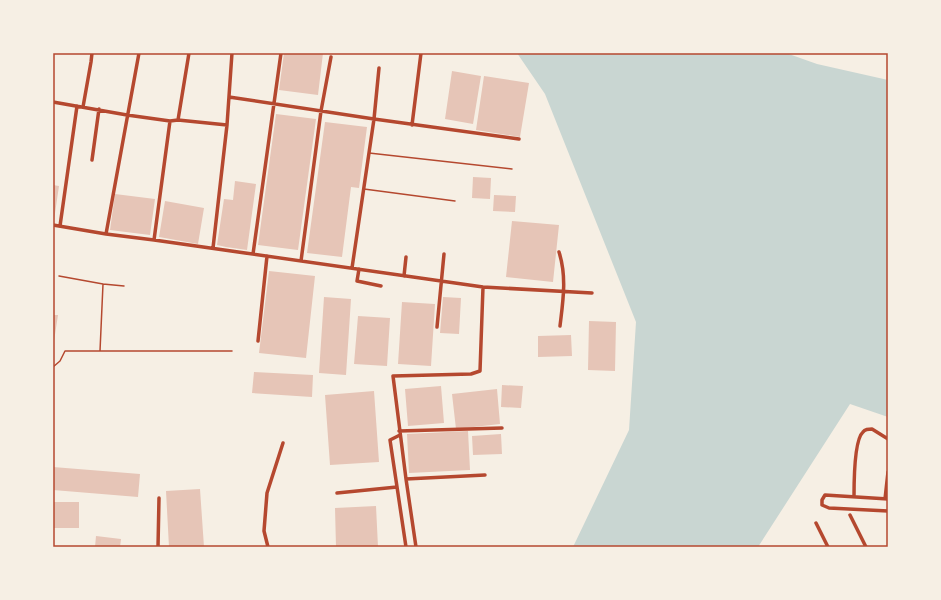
<svg xmlns="http://www.w3.org/2000/svg" width="941" height="600" font-family="'Varela Round',sans-serif">
<style>
.water{fill:#c9d6d2}
.building{fill:#e6c5b7}
.lines{fill:none;stroke-linecap:round;stroke-linejoin:round}
.service{stroke:#b5482f;stroke-width:1.5}
.minor{stroke:#b5482f;stroke-width:3.5}
.neatline{fill:none;stroke:#b5482f;stroke-width:1.5}
</style>
<rect width="100%" height="100%" fill="#f6efe4"/>
<path class="water" d="M 517,53 L 786,53 L 817,64 L 888,80 L 888,417 L 850,404 L 758,547 L 573,547 L 629,430 L 636,322 L 545,94 Z"/>
<path class="building" d="M 284,53 L 323,53 L 318,95 L 279,90 Z
M 452,71 L 481,76 L 473,124 L 445,119 Z
M 484,76 L 529,83 L 520,137 L 476,130 Z
M 276,114 L 316,119 L 298,250 L 258,245 Z
M 325,122 L 367,127 L 359,188 L 351,187 L 342,257 L 307,253 Z
M 473,177 L 491,178 L 490,199 L 472,198 Z
M 235,181 L 256,184 L 247,250 L 226,247 L 217,245 L 224,199 L 233,200 Z
M 53,185 L 59,186 L 54,220 L 53,220 Z
M 115,194 L 155,199 L 150,235 L 110,230 Z
M 494,195 L 516,196 L 515,212 L 493,211 Z
M 165,201 L 204,208 L 198,244 L 159,237 Z
M 512,221 L 559,225 L 553,282 L 506,277 Z
M 269,271 L 315,276 L 306,358 L 259,353 Z
M 324,297 L 351,299 L 346,375 L 319,373 Z
M 443,297 L 461,298 L 459,334 L 440,333 Z
M 402,302 L 435,304 L 431,366 L 398,364 Z
M 53,315 L 58,315 L 54,341 L 53,341 Z
M 358,316 L 390,318 L 387,366 L 354,364 Z
M 589,321 L 616,322 L 615,371 L 588,370 Z
M 571,335 L 572,356 L 538,357 L 538,336 Z
M 254,372 L 313,375 L 312,397 L 252,393 Z
M 502,385 L 523,386 L 521,408 L 501,407 Z
M 441,386 L 444,423 L 408,426 L 405,389 Z
M 497,389 L 500,424 L 456,429 L 452,394 Z
M 374,391 L 379,462 L 330,465 L 325,395 Z
M 468,431 L 470,470 L 409,473 L 407,434 Z
M 501,434 L 502,454 L 473,455 L 472,436 Z
M 53,467 L 140,474 L 138,497 L 53,490 Z
M 200,489 L 204,547 L 169,547 L 166,491 Z
M 53,502 L 79,502 L 79,528 L 53,528 Z
M 376,506 L 378,547 L 336,547 L 335,508 Z
M 96,536 L 121,539 L 120,547 L 95,547 Z"/>
<g class="lines">
<path class="service" d="M 369,153 L 512,169
M 364,189 L 455,201
M 59,276 L 103,284 L 100,351
M 103,284 L 124,286
M 53,367 L 60,361 L 65,351 L 232,351"/>
<path class="minor" d="M 229,97 L 374,119 L 519,139
M 53,102 L 127,115 L 170,121 L 178,120 L 227,125
M 83,107 L 91,62 L 92,53
M 178,120 L 189,53
M 412,125 L 421,53
M 92,160 L 99,109
M 53,225 L 106,234 L 154,240 L 483,287 L 592,293
M 60,226 L 77,106
M 106,234 L 139,53
M 154,240 L 170,121
M 213,248 L 227,125 L 232,53
M 559,252 C 567,277 563,301 560,326
M 253,254 L 281,53
M 301,261 L 321,111 L 331,57
M 352,268 L 374,119 L 379,68
M 359,269 L 357,281 L 381,286
M 404,276 L 406,257
M 437,327 L 444,254
M 258,341 L 267,256
M 399,431 L 502,428
M 400,435 L 390,440 L 406,547
M 406,479 L 485,475
M 337,493 L 397,487
M 854,497 C 854,484 854,440 863,432 C 865,429 868,429 872,429 L 888,439
M 885,499 L 888,472
M 888,499 L 825,495 L 822,500 L 822,505 L 829,508 L 888,511
M 850,515 L 866,547
M 816,523 L 828,547
M 158,547 L 159,498
M 268,547 L 264,531 L 267,493 L 283,443
M 416,547 L 406,479 L 393,376 L 471,374 L 480,371 L 483,287"/>
</g>
<rect width="941" height="600" fill="none" stroke="#f6efe4" stroke-width="108"/>
<rect x="54" y="54" width="833" height="492" class="neatline"/>
</svg>
